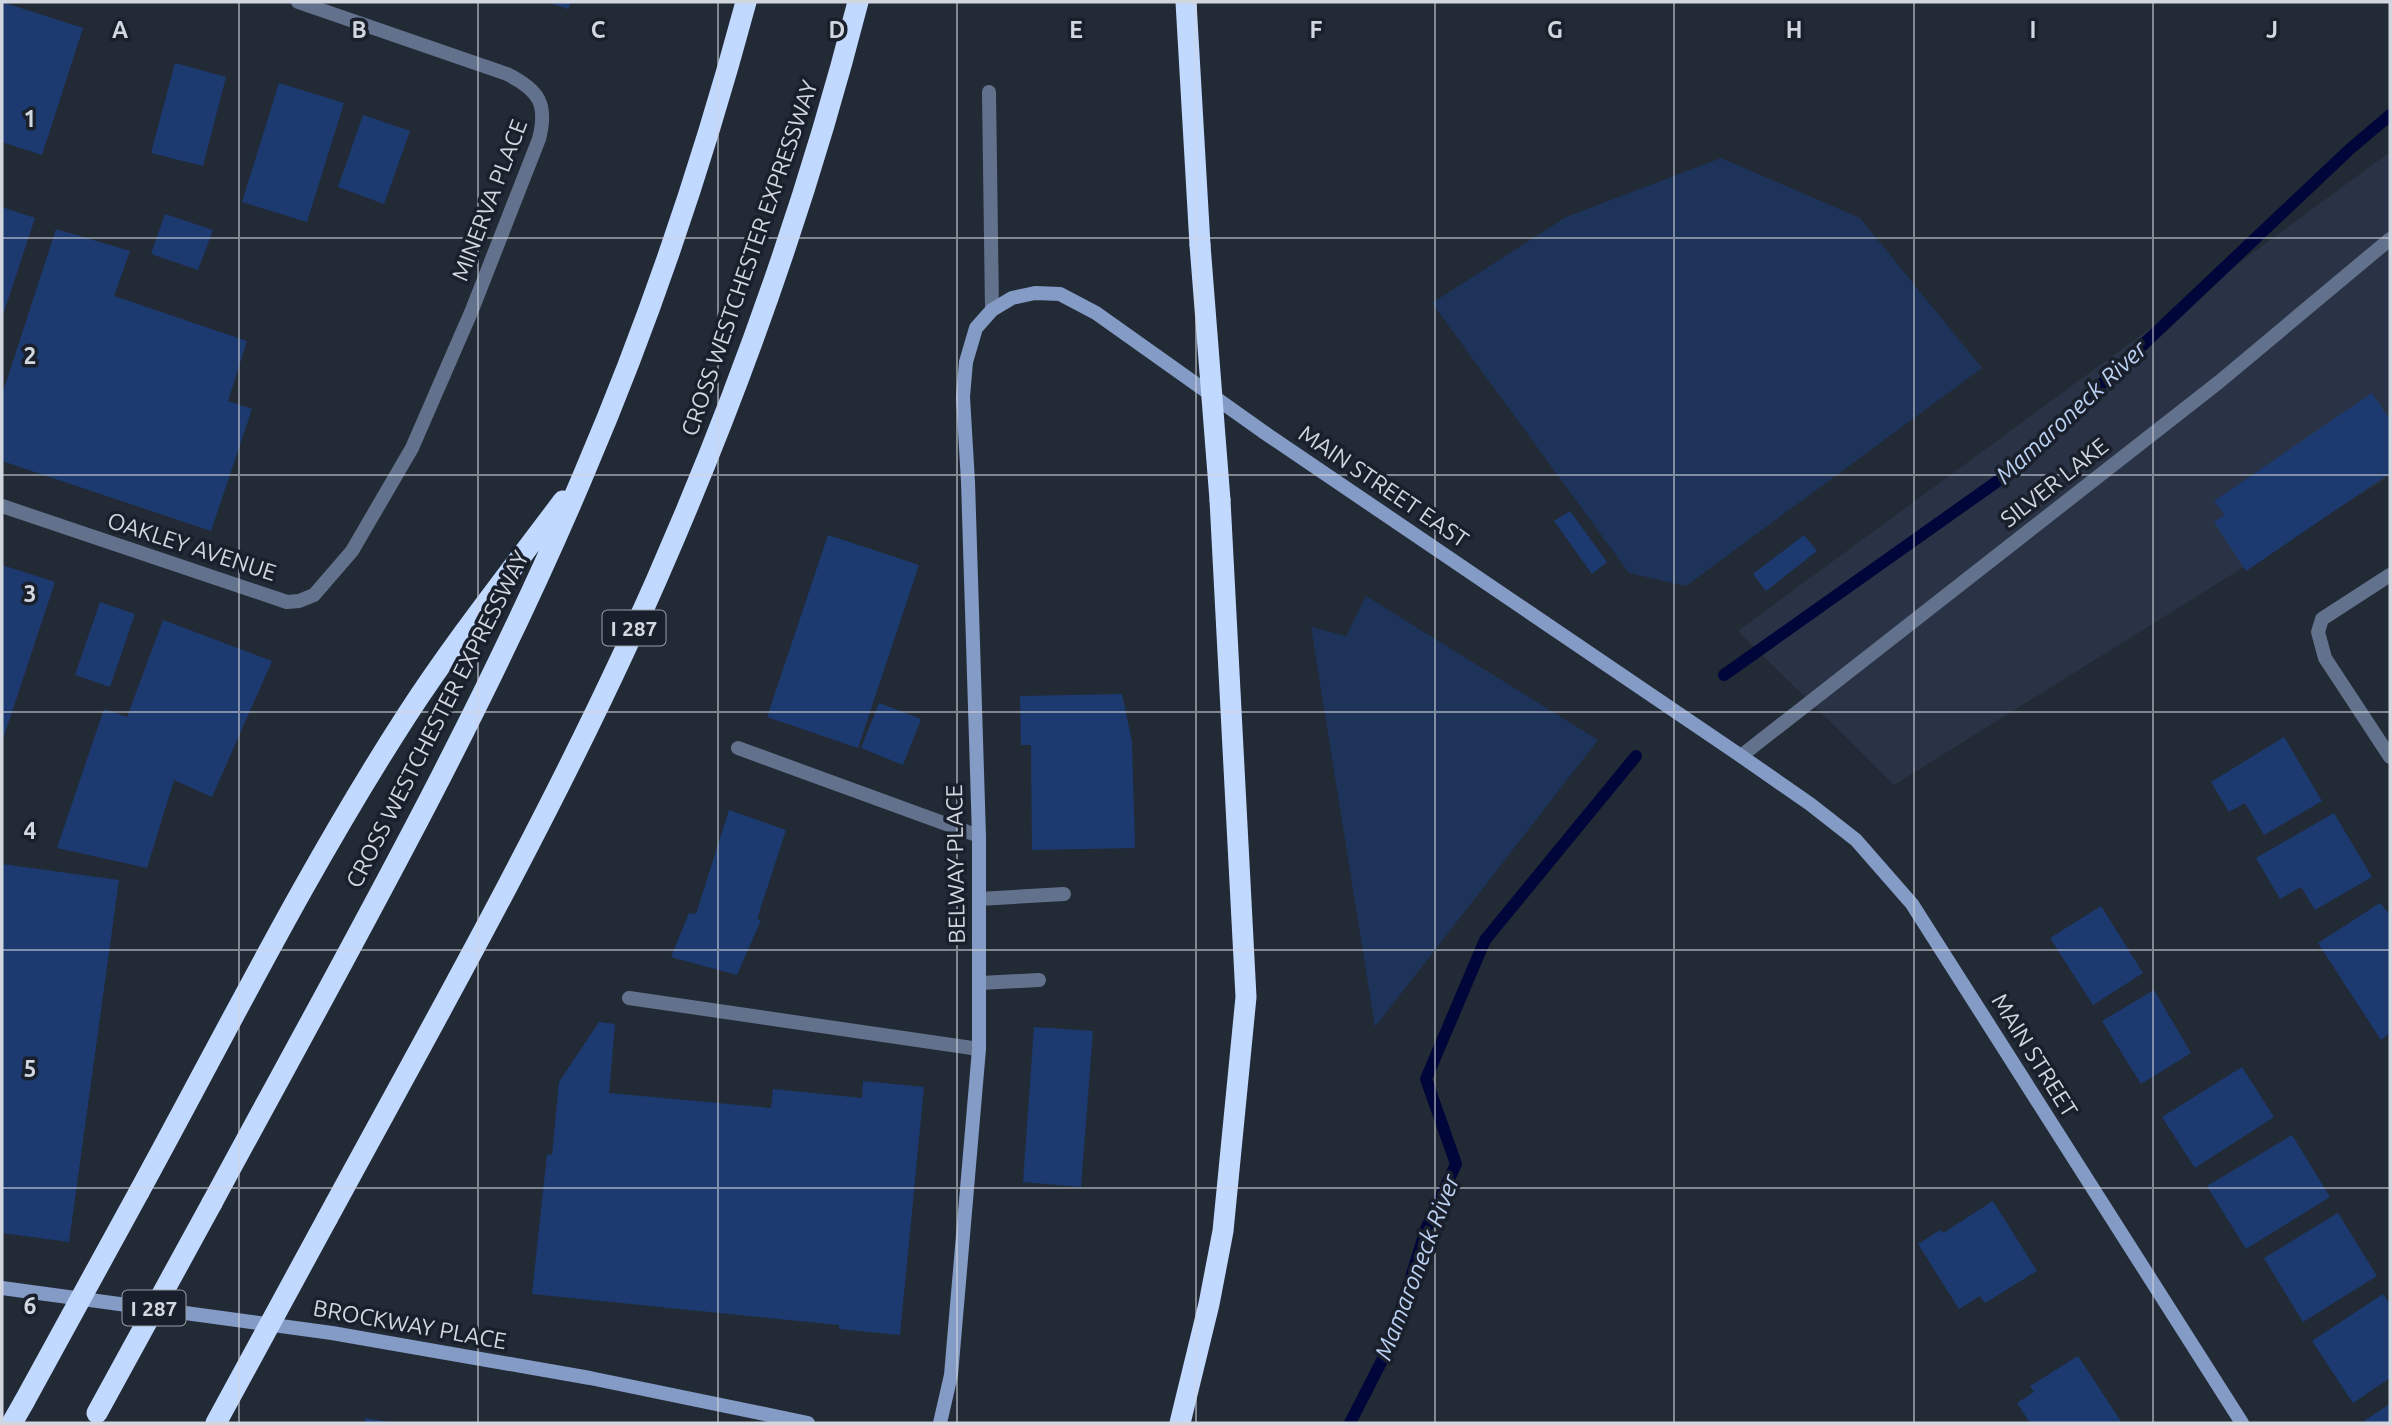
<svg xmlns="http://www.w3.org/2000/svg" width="2392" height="1425" font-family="Ubuntu,sans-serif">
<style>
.built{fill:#293345}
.green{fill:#1d335a}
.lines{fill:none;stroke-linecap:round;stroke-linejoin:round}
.stream{stroke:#000639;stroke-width:12}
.building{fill:#1c3a70}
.lane{stroke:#63728c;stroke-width:14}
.street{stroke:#63728c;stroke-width:14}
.secondary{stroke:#839bc5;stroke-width:14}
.highway{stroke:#c1d8ff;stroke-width:21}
.highway-bridge{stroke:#c1d8ff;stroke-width:21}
.grid{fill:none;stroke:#d1d6df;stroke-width:2;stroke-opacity:0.55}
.labels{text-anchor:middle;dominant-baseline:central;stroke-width:7;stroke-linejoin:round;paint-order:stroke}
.shield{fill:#19202c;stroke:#9a9fa9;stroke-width:2}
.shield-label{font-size:21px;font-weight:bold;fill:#d1d6df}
.street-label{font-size:23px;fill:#d1d6df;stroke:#19202c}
.water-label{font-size:24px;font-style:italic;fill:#bcd0f2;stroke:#19202c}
.grid-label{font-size:23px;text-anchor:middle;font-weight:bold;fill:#d1d6df;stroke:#19202c;stroke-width:7;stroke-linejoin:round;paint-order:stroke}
</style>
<rect width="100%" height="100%" fill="#222a36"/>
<path class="built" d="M 2390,152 L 2390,476 L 1894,785 L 1738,631 Z"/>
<path class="green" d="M 1721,158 L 1860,218 L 1982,368 L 1686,586 L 1629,573 L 1432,303 L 1566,217 Z
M 1366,596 L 1598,740 L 1375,1027 L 1311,627 L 1346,636 Z"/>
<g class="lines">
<path class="stream" d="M 1724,675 L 2002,478 L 2350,149 L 2390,115
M 1350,1423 L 1390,1345 L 1426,1229 L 1456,1164 L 1426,1079 L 1485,940 L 1636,756"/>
</g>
<path class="building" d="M 2,2 L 83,28 L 42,155 L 2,142 Z
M 547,2 L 571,2 L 568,9 Z
M 175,63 L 226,77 L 203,166 L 151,153 Z
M 279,83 L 344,103 L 307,222 L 242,202 Z
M 363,115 L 410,131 L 384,204 L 338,187 Z
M 2,207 L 35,218 L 2,318 Z
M 165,214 L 213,230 L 198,270 L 151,254 Z
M 56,229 L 130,251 L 114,296 L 247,341 L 228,401 L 252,409 L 211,531 L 2,461 L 2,395 Z
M 2372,393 L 2390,420 L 2390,473 L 2246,571 L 2214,522 L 2225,515 L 2214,501 Z
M 1570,511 L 1607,562 L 1592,574 L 1554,521 Z
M 828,535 L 919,565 L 858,748 L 767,717 Z
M 1804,535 L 1817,551 L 1766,591 L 1753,574 Z
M 2,565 L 55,582 L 2,742 Z
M 100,602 L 135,614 L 110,687 L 75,675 Z
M 163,620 L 272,661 L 212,797 L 174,780 L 147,868 L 57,848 L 104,709 L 127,717 Z
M 1122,694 L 1132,742 L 1135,848 L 1032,850 L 1031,745 L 1021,745 L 1020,696 Z
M 879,703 L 921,719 L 903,765 L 861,748 Z
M 2284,737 L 2322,801 L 2264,835 L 2245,803 L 2229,812 L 2211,782 Z
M 729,810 L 786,830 L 757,919 L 761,920 L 737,975 L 671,957 L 689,913 L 696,914 Z
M 2334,813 L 2372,877 L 2315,910 L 2301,887 L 2280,899 L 2256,858 Z
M 2,864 L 119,880 L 69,1242 L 2,1233 Z
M 2380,903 L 2390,915 L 2390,1033 L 2381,1040 L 2318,943 Z
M 2101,906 L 2143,973 L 2093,1005 L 2050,938 Z
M 2154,990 L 2191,1053 L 2141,1084 L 2102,1021 Z
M 599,1022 L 615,1024 L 609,1093 L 771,1108 L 773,1089 L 862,1098 L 863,1081 L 924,1087 L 900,1335 L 839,1329 L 839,1325 L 532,1294 L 547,1154 L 552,1155 L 559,1082 Z
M 1034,1027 L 1093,1031 L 1081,1187 L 1023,1182 Z
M 2242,1067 L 2274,1117 L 2195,1168 L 2162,1117 Z
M 2292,1135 L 2330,1197 L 2246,1249 L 2207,1186 Z
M 1993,1201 L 2037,1271 L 1985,1303 L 1980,1296 L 1959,1309 L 1918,1244 L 1940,1230 L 1943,1233 Z
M 2338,1213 L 2377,1276 L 2303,1322 L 2264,1258 Z
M 2383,1294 L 2390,1304 L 2390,1378 L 2353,1403 L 2312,1341 Z
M 2078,1356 L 2122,1423 L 2030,1423 L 2017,1403 L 2034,1392 L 2030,1386 Z
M 2390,1404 L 2390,1423 L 2361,1423 Z
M 365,1418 L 390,1422 L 390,1423 L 365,1423 Z"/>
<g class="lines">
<path class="lane" d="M 989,92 L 992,310
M 1741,756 L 2219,382 L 2390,239
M 979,899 L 1064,894
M 980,983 L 1039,980
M 629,998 L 979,1049"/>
<path class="street" d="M 2,506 L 287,602 L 299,601 L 314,595 L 352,551 L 412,448 L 472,310 L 539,139 C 548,104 539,90 507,74 L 298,2
M 2390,575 L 2322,619 L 2318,632 L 2325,658 L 2390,757
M 738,748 L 979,836"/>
<path class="secondary" d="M 2,1288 L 332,1333 L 590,1378 L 808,1423
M 940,1423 L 951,1375 L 979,1049 L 979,836 L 968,482 L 963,397 L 966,362 L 976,328 L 992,310 L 1012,298 L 1035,293 L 1060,294 L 1096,313 L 1265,433 L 1741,756 L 1810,804 L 1856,840 L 1912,904 L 2242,1423"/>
<path class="highway" d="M 1186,2 L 1200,245
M 139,1192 C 226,1033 308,868 407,715 C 455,641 510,572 563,501
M 212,1203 C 342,962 479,723 585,471 C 650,319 703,162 746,2
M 327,1219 C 429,1031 535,844 625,650 C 721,441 801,225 858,2
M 12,1423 L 24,1402
M 1180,1423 L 1209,1304 L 1223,1231 L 1246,997 L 1220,500"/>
<path class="highway-bridge" d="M 1200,245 L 1220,500
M 24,1402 L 139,1192
M 97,1413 L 212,1203
M 216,1423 L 327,1219"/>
</g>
<path class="grid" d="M 239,2 L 239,1423M 478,2 L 478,1423M 718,2 L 718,1423M 957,2 L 957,1423M 1196,2 L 1196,1423M 1435,2 L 1435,1423M 1674,2 L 1674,1423M 1914,2 L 1914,1423M 2153,2 L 2153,1423M 2,238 L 2390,238M 2,475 L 2390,475M 2,712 L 2390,712M 2,950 L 2390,950M 2,1188 L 2390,1188"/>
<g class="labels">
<g class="shield">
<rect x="602.5" y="610.5" width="63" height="35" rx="5"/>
<rect x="122.5" y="1290.5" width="63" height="35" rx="5"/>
</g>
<g class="shield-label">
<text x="634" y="628">I 287</text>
<text x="154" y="1308">I 287</text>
</g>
<g class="street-label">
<text transform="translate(489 200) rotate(-69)">MINERVA PLACE</text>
<text transform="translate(749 258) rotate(-71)">CROSS WESTCHESTER EXPRESSWAY</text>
<text transform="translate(2054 482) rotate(-38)">SILVER LAKE</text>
<text transform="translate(1384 486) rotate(34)">MAIN STREET EAST</text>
<text transform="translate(192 546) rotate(18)">OAKLEY AVENUE</text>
<text transform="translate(437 719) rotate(-63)">CROSS WESTCHESTER EXPRESSWAY</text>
<text transform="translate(955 864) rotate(-91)">BELWAY PLACE</text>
<text transform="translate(2035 1055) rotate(58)">MAIN STREET</text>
<text transform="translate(410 1324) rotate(10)">BROCKWAY PLACE</text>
</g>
<g class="water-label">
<text transform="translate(2071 412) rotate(-43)">Mamaroneck River</text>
<text transform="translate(1417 1267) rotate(-69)">Mamaroneck River</text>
</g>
</g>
<g class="grid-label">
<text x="120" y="38">A</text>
<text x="359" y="38">B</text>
<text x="598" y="38">C</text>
<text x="837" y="38">D</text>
<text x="1076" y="38">E</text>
<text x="1316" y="38">F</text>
<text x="1555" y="38">G</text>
<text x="1794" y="38">H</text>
<text x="2033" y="38">I</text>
<text x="2272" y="38">J</text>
<text x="30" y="127">1</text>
<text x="30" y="364">2</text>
<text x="30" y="602">3</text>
<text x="30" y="839">4</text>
<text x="30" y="1077">5</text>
<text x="30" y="1314">6</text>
</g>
<rect width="2392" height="1425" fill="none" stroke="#d1d6df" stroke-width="7"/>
</svg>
